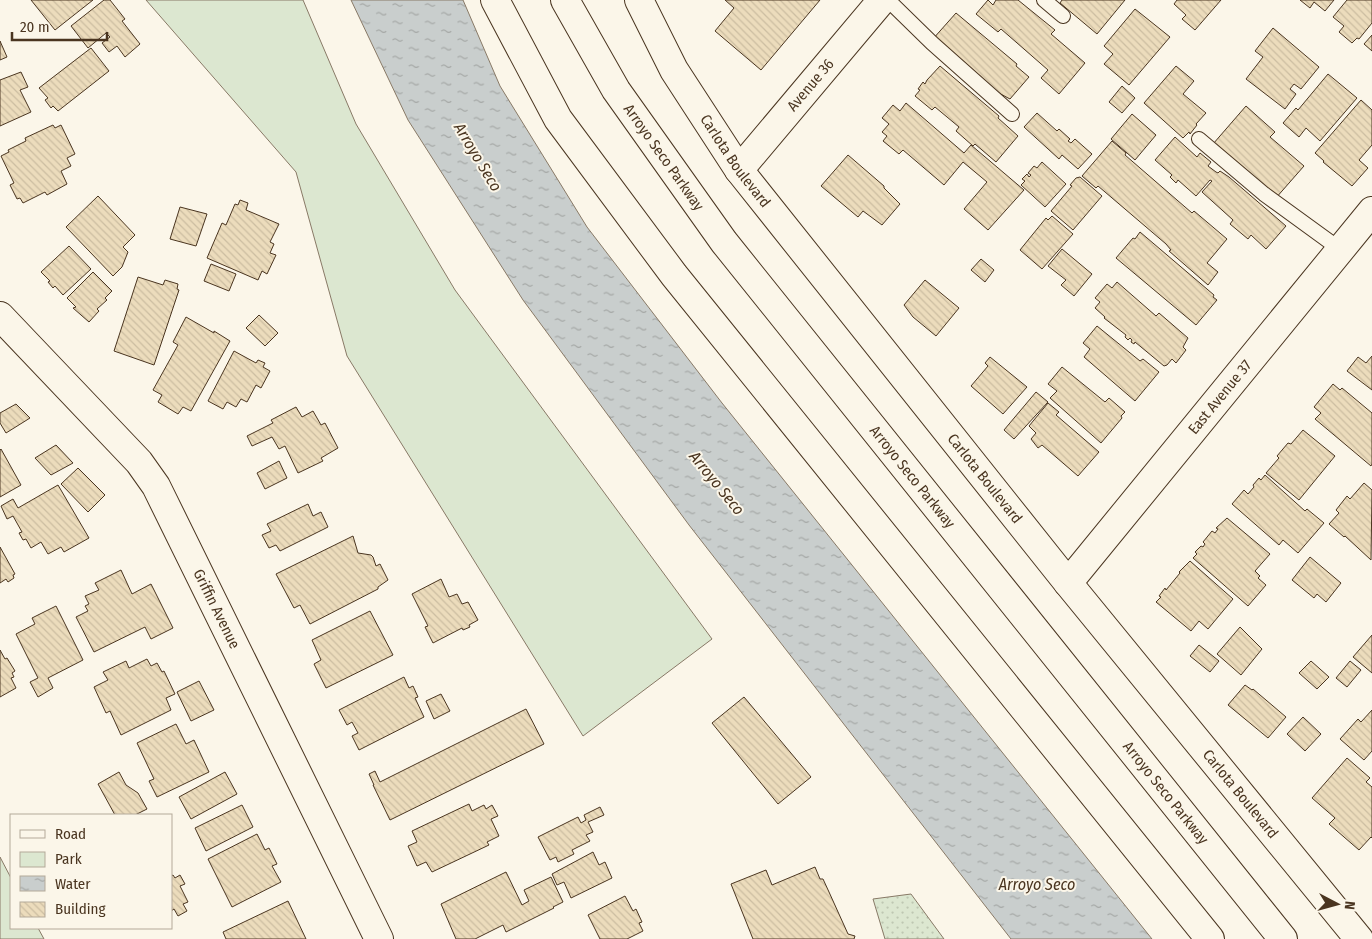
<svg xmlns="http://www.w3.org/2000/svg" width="1372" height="939" font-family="'Fira Sans Condensed',sans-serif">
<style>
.green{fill:#dce7d0;stroke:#887966}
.garden{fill:url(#garden-dots);stroke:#887966}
.water{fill:url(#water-ripples);stroke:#887966}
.building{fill:url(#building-back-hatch);stroke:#4a3520}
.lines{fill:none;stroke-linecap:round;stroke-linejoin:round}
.service-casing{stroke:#4a3520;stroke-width:16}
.minor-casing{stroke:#4a3520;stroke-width:30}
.tertiary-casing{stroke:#4a3520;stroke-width:30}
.motorway-casing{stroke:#4a3520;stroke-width:30}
.service{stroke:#fbf6e9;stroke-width:14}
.minor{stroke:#fbf6e9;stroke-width:28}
.tertiary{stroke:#fbf6e9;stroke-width:28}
.motorway{stroke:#fbf6e9;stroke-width:28}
.labels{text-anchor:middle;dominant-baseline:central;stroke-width:4;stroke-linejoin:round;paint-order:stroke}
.street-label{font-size:15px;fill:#4a3520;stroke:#fbf6e9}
.water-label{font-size:16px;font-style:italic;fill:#4a3520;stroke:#fbf6e9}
</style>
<defs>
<pattern id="garden-dots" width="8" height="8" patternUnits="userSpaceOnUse" patternTransform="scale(1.25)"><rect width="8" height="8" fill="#dce7d0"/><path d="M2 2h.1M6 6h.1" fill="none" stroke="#bec7b2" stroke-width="1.8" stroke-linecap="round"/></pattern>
<pattern id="water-ripples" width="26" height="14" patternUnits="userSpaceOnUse" patternTransform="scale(1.25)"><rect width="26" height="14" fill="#c9cecd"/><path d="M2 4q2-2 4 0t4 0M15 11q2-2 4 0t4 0" fill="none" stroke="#a5a8a6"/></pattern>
<pattern id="building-back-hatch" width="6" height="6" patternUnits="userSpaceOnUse" patternTransform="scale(1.25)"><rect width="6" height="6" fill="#ecdcbc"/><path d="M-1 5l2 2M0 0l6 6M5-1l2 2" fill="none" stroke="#ccbda1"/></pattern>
</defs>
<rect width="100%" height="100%" fill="#fbf6e9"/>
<path class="green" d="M 146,0 L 303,0 L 356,124 L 455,290 L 712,639 L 583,736 L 347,356 L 296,172 Z
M 0,857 L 11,878 L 11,928 L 38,928 L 44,939 L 0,939 Z"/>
<path class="garden" d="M 911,894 L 944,939 L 885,939 L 873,899 Z"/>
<path class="water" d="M 351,0 L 463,0 L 500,86 L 587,227 L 722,403 L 1152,939 L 1011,939 L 689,525 L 523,300 L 408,120 Z"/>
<path class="building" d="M 31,0 L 93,0 L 55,30 Z
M 104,0 L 110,0 L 125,19 L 122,21 L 140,44 L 125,57 L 117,46 L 109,52 L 102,43 L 110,37 L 106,33 L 88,48 L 71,26 Z
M 725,0 L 820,0 L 761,70 L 715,31 L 734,8 Z
M 988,0 L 993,5 L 996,0 L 1018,0 L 1055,30 L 1051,34 L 1085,63 L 1059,94 L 1041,78 L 1048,70 L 1001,29 L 998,32 L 976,14 Z
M 1062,0 L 1125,0 L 1097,34 L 1060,3 Z
M 1177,0 L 1221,0 L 1195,30 L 1182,19 L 1186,15 L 1174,4 Z
M 1300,0 L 1334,0 L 1325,11 L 1314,2 L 1310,8 Z
M 1347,0 L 1372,0 L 1372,23 L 1359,39 L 1357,38 L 1352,43 L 1339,32 L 1344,26 L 1333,17 Z
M 1135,9 L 1170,37 L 1129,85 L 1104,64 L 1113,54 L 1104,46 Z
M 956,13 L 1017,64 L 1016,66 L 1029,77 L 1010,99 L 995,91 L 932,40 Z
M 1273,28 L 1319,67 L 1301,89 L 1294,84 L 1290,89 L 1296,94 L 1285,109 L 1246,79 L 1263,57 L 1255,51 Z
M 1372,35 L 1372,51 L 1364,44 Z
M 0,41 L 7,57 L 0,60 Z
M 91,48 L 109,71 L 58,111 L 53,106 L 51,108 L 45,100 L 48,98 L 39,88 Z
M 940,66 L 999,116 L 998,118 L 1018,136 L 996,162 L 975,144 L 973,146 L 956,131 L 959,127 L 935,107 L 932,110 L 915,96 L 920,90 L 918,89 L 923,82 L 925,84 L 927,80 Z
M 1176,66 L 1194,81 L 1183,94 L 1206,113 L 1196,124 L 1197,125 L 1190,134 L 1189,132 L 1183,138 L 1144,103 Z
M 21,72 L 28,87 L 20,90 L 31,112 L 0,126 L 0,80 Z
M 1328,74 L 1357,98 L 1320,141 L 1306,128 L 1299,137 L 1283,123 L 1296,108 L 1298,110 Z
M 1122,86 L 1135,98 L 1122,113 L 1109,102 Z
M 1361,100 L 1372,110 L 1372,145 L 1359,160 L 1368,168 L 1352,186 L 1323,162 L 1324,161 L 1315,153 Z
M 906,103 L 964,153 L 971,145 L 1024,190 L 988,230 L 964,209 L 987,182 L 963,162 L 944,185 L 903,150 L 899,154 L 883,141 L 887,136 L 882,132 L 889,124 L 882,118 L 893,105 L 900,111 Z
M 1246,106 L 1275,132 L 1270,137 L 1304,166 L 1275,199 L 1213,144 Z
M 1037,113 L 1057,131 L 1059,129 L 1070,139 L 1068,141 L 1071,143 L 1075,139 L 1092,154 L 1078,169 L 1062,155 L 1059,159 L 1024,127 Z
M 1132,114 L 1156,135 L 1135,160 L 1111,139 Z
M 53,125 L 55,128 L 61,125 L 75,154 L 67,158 L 71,166 L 61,171 L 67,184 L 47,195 L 45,192 L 23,203 L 20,198 L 17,199 L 10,185 L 14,183 L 1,156 L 9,152 L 8,150 L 26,141 L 25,138 Z
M 1175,137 L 1197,157 L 1200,153 L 1211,162 L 1208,166 L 1216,172 L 1218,173 L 1220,171 L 1229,177 L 1286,226 L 1266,249 L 1251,235 L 1248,239 L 1230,224 L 1233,220 L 1202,192 L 1212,181 L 1210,180 L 1196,196 L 1178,180 L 1176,183 L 1170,177 L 1172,175 L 1155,160 Z
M 1112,141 L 1126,153 L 1125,155 L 1192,213 L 1194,211 L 1227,239 L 1207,263 L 1218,272 L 1208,285 L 1169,251 L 1171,250 L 1166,244 L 1098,186 L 1096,188 L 1082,176 Z
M 848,155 L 884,186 L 884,188 L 900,204 L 882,225 L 863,211 L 858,217 L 821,186 Z
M 1042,162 L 1066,184 L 1045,207 L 1021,185 L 1025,181 L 1022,179 L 1027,174 L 1029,177 L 1031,175 L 1028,173 L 1034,166 L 1037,168 Z
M 1080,177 L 1102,196 L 1073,230 L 1051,211 L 1072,186 L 1070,185 L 1076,178 Z
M 98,196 L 135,235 L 123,247 L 128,252 L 122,267 L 113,276 L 66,227 Z
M 240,200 L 248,203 L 246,210 L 279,224 L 270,242 L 274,244 L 270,253 L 276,255 L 267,274 L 262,271 L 258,280 L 207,258 L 222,223 L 226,225 L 235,204 L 238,205 Z
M 180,207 L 207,214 L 196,246 L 170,239 Z
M 1052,216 L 1073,234 L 1042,269 L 1020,250 L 1046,218 L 1048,220 Z
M 1140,232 L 1214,295 L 1213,297 L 1217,300 L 1196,325 L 1116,258 L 1133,238 L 1135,239 Z
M 69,246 L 91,269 L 63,295 L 55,286 L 53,288 L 48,282 L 50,281 L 41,272 Z
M 1062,249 L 1092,274 L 1074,296 L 1061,285 L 1066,280 L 1048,266 Z
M 981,259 L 994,270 L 985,282 L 971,270 Z
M 211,264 L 236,274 L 229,291 L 204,281 Z
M 93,272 L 112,291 L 105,298 L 107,300 L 97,309 L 99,311 L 89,322 L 73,308 L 76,307 L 67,298 Z
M 138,277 L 163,285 L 165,280 L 178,284 L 177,289 L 179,290 L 154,365 L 114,351 Z
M 925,280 L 959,308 L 936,336 L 913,317 L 904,305 Z
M 1117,282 L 1156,316 L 1159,313 L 1188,338 L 1183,347 L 1186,350 L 1176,363 L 1172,359 L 1167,365 L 1164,366 L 1135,342 L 1134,344 L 1131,342 L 1132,340 L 1130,338 L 1128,340 L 1125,337 L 1126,335 L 1104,318 L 1105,317 L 1095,308 L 1100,302 L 1095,298 L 1107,284 L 1112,288 Z
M 259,315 L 278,333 L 265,346 L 246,328 Z
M 186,317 L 214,333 L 214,331 L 230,341 L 191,411 L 183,407 L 178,414 L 158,402 L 162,395 L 153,390 L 178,345 L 173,342 Z
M 1097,326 L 1140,361 L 1143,359 L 1159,372 L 1135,401 L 1084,357 L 1090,349 L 1083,343 Z
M 234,351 L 256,363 L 258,360 L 265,363 L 263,367 L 270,371 L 261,388 L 256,385 L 247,402 L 241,399 L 236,407 L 227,402 L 223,409 L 208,401 Z
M 1372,356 L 1372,390 L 1347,371 L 1358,357 L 1366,363 Z
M 990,357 L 1027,387 L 1003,414 L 971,386 L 988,366 L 985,363 Z
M 1062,367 L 1105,402 L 1109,398 L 1125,412 L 1121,416 L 1122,418 L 1101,443 L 1050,398 L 1057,391 L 1048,384 Z
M 1333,384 L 1340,390 L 1342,388 L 1372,413 L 1372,464 L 1371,466 L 1315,419 L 1321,413 L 1314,407 Z
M 1036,392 L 1048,402 L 1014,439 L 1004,430 Z
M 1048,403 L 1059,412 L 1056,415 L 1099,452 L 1078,476 L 1042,445 L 1038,448 L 1031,439 L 1036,433 L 1029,426 Z
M 16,404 L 30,418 L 6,433 L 0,423 L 0,413 Z
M 296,407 L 302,417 L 313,411 L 321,425 L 325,423 L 338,448 L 321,458 L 323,461 L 298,473 L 285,446 L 279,449 L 272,437 L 252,446 L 247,436 L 273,423 L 271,420 Z
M 1303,430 L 1335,456 L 1299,500 L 1266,473 L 1279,458 L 1277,456 L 1288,443 L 1291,444 Z
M 56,445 L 73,463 L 51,475 L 35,458 Z
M 1,449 L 21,485 L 0,497 L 0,450 Z
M 279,461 L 287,478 L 265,489 L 257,473 Z
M 78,468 L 105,495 L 88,512 L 61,484 Z
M 1265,475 L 1305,511 L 1307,509 L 1324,523 L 1298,553 L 1283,540 L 1279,545 L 1232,504 L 1244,490 L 1248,494 L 1254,487 L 1253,485 L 1259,478 L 1261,480 Z
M 1364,483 L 1372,490 L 1371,560 L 1345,536 L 1344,537 L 1329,524 L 1339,513 L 1336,510 L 1347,496 L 1350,499 Z
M 58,485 L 89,538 L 64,552 L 61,547 L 48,554 L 41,542 L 31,548 L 26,539 L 23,540 L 19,533 L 22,532 L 13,516 L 7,519 L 1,506 L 13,499 L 18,508 Z
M 308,504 L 313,516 L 321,512 L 328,527 L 280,551 L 276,545 L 269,548 L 262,535 L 271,531 L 267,524 Z
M 1227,518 L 1270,554 L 1255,571 L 1260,576 L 1258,578 L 1266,585 L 1248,606 L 1193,558 L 1197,554 L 1195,552 L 1201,546 L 1203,547 L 1205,544 L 1203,542 L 1212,531 L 1215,533 L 1218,529 L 1216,528 Z
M 353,536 L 358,553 L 371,555 L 373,557 L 376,566 L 380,564 L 388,580 L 378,587 L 378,589 L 310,624 L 300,605 L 294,608 L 276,574 Z
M 0,547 L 15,574 L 13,575 L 14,578 L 8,582 L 6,579 L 0,583 Z
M 1310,557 L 1341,583 L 1326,602 L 1317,594 L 1314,598 L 1292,580 Z
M 1190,561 L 1233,599 L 1208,629 L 1199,621 L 1191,631 L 1156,602 L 1161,597 L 1159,596 L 1165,588 L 1166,590 L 1180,573 L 1179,572 Z
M 121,570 L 132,594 L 151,584 L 173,628 L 151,639 L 145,627 L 94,652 L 76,617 L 88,611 L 85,606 L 89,604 L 85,596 L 99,590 L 95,583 Z
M 441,579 L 449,597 L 457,594 L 462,604 L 468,602 L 478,620 L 469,625 L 470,627 L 463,630 L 462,628 L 433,643 L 425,627 L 428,626 L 412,594 Z
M 56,606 L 83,660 L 48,678 L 53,688 L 38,697 L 30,682 L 38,678 L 16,634 L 35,624 L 32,618 Z
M 370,611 L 393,655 L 326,688 L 314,664 L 321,660 L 312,640 Z
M 1240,627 L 1262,649 L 1241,675 L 1217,654 Z
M 1372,635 L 1372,673 L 1353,657 Z
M 1199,645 L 1219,661 L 1210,672 L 1190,656 Z
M 0,650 L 5,659 L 7,658 L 15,671 L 12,673 L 14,677 L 11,678 L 16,688 L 0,697 Z
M 147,659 L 151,666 L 157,663 L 162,672 L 164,671 L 175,694 L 166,698 L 171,710 L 121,735 L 110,711 L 106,713 L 94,687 L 108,680 L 103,672 L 126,661 L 129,668 Z
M 1311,661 L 1329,677 L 1317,689 L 1299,673 Z
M 1350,661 L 1361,670 L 1347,687 L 1336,678 Z
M 404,677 L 409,688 L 413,686 L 418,697 L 415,698 L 424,717 L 359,750 L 352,736 L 358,733 L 352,722 L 347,725 L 339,710 Z
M 199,681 L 214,710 L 191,721 L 177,692 Z
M 1245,685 L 1252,690 L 1253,689 L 1286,717 L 1268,738 L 1228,705 Z
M 441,694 L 450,711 L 434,719 L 426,701 Z
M 744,697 L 811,777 L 778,804 L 712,723 Z
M 526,709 L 544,744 L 390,820 L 373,785 L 374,785 L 369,774 L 375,771 L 380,782 Z
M 1372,710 L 1372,751 L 1364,760 L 1340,739 L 1358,719 L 1361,722 Z
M 1303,717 L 1321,734 L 1305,751 L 1287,734 Z
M 176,724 L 186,744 L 194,740 L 209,772 L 157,797 L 149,781 L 154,779 L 137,743 Z
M 1347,758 L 1370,778 L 1366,782 L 1372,787 L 1372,838 L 1371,837 L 1359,850 L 1329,824 L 1335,818 L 1312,798 Z
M 119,772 L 126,785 L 138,793 L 147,809 L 135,815 L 115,815 L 98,784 Z
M 225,772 L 237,794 L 191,819 L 179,797 Z
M 469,804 L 472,811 L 484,805 L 486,809 L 492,805 L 498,816 L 491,819 L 499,836 L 487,842 L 489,845 L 432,872 L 426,862 L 417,866 L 408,846 L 417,842 L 412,831 Z
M 242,805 L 253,827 L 206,851 L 195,828 Z
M 600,807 L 604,815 L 588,822 L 593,832 L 586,835 L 590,841 L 572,850 L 574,854 L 558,862 L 556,857 L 550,860 L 538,837 L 578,817 L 581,823 L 586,820 L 584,815 Z
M 257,834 L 265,850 L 269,848 L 277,864 L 272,866 L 281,882 L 232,907 L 208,859 Z
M 593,852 L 599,865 L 605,862 L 612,878 L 571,898 L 564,882 L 557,885 L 552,874 Z
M 815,867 L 820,879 L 823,879 L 829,892 L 848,934 L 855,936 L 854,939 L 753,939 L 731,884 L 766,870 L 772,885 Z
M 506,872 L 522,905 L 529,901 L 524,890 L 551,877 L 563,902 L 553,907 L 554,908 L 506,932 L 503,925 L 475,939 L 456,939 L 441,904 Z
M 173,875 L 175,878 L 180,875 L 185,884 L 180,886 L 188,902 L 183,904 L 187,911 L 178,916 L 174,909 L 171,911 L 171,876 Z
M 625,896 L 633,911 L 636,909 L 642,922 L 639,923 L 643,931 L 627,939 L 600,939 L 588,915 Z
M 288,901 L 306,939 L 226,939 L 223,932 Z"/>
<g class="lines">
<defs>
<path id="service" d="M 888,0 L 932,43 L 1012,114
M 1044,0 L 1063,16
M 1199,139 L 1264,194 L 1341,250"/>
<g id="minor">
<path id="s1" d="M 739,170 L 882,0"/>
<path id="s2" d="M 1068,583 L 1372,211"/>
</g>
<g id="tertiary">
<path id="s3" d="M 639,0 L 674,70 L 739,170 L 1068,583 L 1359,939"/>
<path id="s4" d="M 0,316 L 139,462 L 156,486 L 379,939"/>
</g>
<g id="motorway">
<path d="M 495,0 L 558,119 L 674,275 L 1210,939"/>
<path id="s5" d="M 565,0 L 616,90 L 724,242 L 1283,939"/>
</g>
</defs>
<use href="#service" class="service-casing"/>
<use href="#minor" class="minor-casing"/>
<use href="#tertiary" class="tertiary-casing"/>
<use href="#motorway" class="motorway-casing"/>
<use href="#service" class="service"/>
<use href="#minor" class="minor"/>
<use href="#tertiary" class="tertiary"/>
<use href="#motorway" class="motorway"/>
</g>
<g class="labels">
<g class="street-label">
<text stroke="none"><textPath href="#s1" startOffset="111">Avenue 36</textPath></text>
<text stroke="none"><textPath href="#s5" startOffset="186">Arroyo Seco Parkway</textPath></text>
<text stroke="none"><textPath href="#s3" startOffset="188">Carlota Boulevard</textPath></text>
<text stroke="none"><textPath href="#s2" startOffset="240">East Avenue 37</textPath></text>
<text stroke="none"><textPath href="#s5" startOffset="591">Arroyo Seco Parkway</textPath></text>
<text stroke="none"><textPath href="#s3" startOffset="592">Carlota Boulevard</textPath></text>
<text stroke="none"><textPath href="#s4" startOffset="368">Griffin Avenue</textPath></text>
<text stroke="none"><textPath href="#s5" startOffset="996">Arroyo Seco Parkway</textPath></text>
<text stroke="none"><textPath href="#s3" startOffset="998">Carlota Boulevard</textPath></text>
</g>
<g class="water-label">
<text transform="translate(478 157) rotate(59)">Arroyo Seco</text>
<text transform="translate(717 483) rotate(51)">Arroyo Seco</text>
<text x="1037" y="884">Arroyo Seco</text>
</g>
</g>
<rect x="10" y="814" width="162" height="115" fill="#fbf6e9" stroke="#b4a999"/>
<rect x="20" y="830" width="25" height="8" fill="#fbf6e9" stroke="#b4a999"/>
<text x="55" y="839" font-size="15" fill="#4a3520">Road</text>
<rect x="20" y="852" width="25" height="15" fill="#dce7d0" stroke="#b4a999"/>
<text x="55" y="864" font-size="15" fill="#4a3520">Park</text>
<rect x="20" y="876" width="25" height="15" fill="url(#water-ripples)" stroke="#b4a999"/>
<text x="55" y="889" font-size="15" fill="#4a3520">Water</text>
<rect x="20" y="902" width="25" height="15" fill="url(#building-back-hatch)" stroke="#b4a999"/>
<text x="55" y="914" font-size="15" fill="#4a3520">Building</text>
<g transform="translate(1337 904) rotate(96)" stroke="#fbf6e9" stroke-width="4" paint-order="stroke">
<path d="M0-4L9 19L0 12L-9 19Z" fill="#4a3520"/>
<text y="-8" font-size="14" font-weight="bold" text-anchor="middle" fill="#4a3520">N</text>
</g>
<path d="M12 32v8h95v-8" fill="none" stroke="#4a3520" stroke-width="2.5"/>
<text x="20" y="32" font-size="15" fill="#4a3520" stroke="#fbf6e9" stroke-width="4" paint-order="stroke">20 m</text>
</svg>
